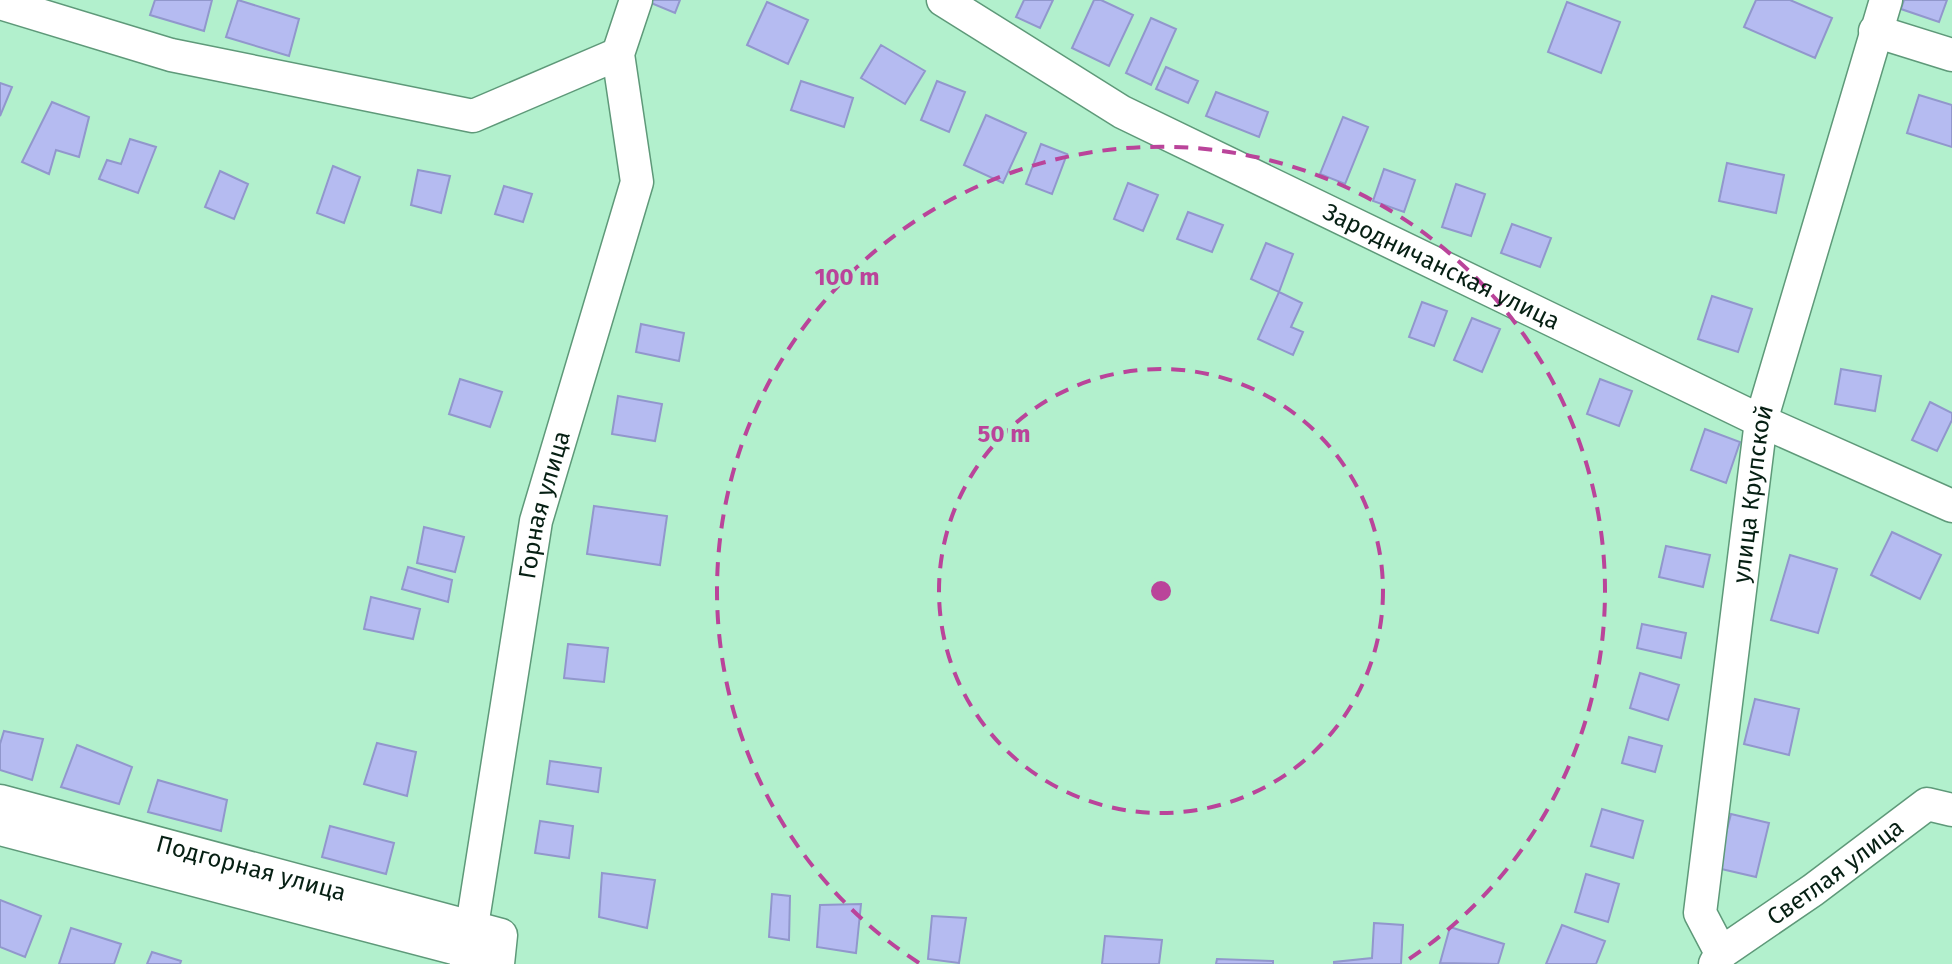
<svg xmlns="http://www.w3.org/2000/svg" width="1952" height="964" font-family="'Fira Sans',sans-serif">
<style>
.building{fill:#b5bbf1;stroke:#9197cc;stroke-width:2}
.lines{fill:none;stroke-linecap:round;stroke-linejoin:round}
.minor-casing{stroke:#5e9979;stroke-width:35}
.minor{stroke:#fff;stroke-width:32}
.ring{fill:none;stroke:#ba449a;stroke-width:4;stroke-dasharray:14 10}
.labels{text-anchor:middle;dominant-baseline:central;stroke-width:8;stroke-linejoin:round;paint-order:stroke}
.street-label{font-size:24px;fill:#061f13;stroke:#b2f0cd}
.centre{fill:#ba449a;stroke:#b2f0cd;stroke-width:4}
.ring-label{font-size:24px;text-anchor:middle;font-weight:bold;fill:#ba449a;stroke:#b2f0cd;stroke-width:8;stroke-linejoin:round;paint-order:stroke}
</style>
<rect width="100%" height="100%" fill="#b2f0cd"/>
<path class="building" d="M 155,0 L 212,0 L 204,31 L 150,15 Z
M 238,0 L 299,19 L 289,56 L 226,37 Z
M 644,0 L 680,0 L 675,13 Z
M 1024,0 L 1053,0 L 1040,28 L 1016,17 Z
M 1094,0 L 1101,0 L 1133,15 L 1109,66 L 1072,48 Z
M 1756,0 L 1790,0 L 1832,18 L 1815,58 L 1744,27 Z
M 1904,0 L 1947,0 L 1939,22 L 1901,9 Z
M 767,2 L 808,20 L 788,64 L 747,45 Z
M 1567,2 L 1620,22 L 1601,73 L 1548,52 Z
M 1151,18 L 1176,29 L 1151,85 L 1126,73 Z
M 881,45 L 925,71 L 905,104 L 861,78 Z
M 1166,67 L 1198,81 L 1188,103 L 1156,89 Z
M 801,81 L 853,98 L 844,127 L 791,110 Z
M 937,81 L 965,92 L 949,132 L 921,120 Z
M 0,83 L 12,87 L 0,116 Z
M 1216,92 L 1268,112 L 1259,137 L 1206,116 Z
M 1919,95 L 1952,105 L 1952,147 L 1907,133 Z
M 52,102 L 89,117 L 79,157 L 56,150 L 49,174 L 22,162 Z
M 986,115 L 1026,133 L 1003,183 L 964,165 Z
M 1343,117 L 1368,127 L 1345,184 L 1320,174 Z
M 130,139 L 156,147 L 138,193 L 99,179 L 107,160 L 121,164 Z
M 1041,144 L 1067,154 L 1052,194 L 1026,184 Z
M 1727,163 L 1784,175 L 1776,213 L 1719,201 Z
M 333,166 L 360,177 L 344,223 L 317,213 Z
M 1384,169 L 1415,180 L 1404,212 L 1373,201 Z
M 418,170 L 450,176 L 441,213 L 411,205 Z
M 220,171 L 248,184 L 234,219 L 205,207 Z
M 1128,183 L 1158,195 L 1143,231 L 1114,219 Z
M 1456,184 L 1485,194 L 1471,236 L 1442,227 Z
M 504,186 L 532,194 L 523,222 L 495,214 Z
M 1188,212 L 1223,225 L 1212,252 L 1177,239 Z
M 1512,224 L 1551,238 L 1540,267 L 1501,253 Z
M 1266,243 L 1293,254 L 1279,292 L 1251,279 Z
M 1279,292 L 1302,303 L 1291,327 L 1303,332 L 1293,355 L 1258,339 Z
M 1712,296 L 1752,309 L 1738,352 L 1698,339 Z
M 1422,302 L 1447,311 L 1434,346 L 1409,337 Z
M 1472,318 L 1500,329 L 1482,372 L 1454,360 Z
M 641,324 L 684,333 L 679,361 L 636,352 Z
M 1841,369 L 1881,376 L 1875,411 L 1835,404 Z
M 460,379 L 502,392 L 490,427 L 449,414 Z
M 1600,379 L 1632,391 L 1619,426 L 1587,414 Z
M 618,396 L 662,404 L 655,441 L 612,434 Z
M 1930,402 L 1952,413 L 1952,420 L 1937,451 L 1912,440 Z
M 1705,429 L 1740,442 L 1726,483 L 1691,470 Z
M 594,506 L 667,516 L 660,565 L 587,554 Z
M 424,527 L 464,537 L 455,572 L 417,563 Z
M 1892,532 L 1941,555 L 1920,599 L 1871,575 Z
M 1666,546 L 1710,555 L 1703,587 L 1659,577 Z
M 1790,555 L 1837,569 L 1818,633 L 1771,620 Z
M 408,567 L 452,580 L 448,602 L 402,589 Z
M 371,597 L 420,609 L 413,639 L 364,629 Z
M 1642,624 L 1686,633 L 1681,658 L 1637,648 Z
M 568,644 L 608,648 L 604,682 L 564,678 Z
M 1640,673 L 1679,685 L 1668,720 L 1630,708 Z
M 1755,699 L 1799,709 L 1789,755 L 1744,744 Z
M 4,731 L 43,739 L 32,780 L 0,770 L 0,744 Z
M 1629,737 L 1662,746 L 1655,772 L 1622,763 Z
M 377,743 L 416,752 L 407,796 L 364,784 Z
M 77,745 L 132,767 L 119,804 L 61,787 Z
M 550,761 L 601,768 L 598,792 L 547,784 Z
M 158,780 L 227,800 L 221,831 L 148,812 Z
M 1602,809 L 1643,821 L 1633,858 L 1591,846 Z
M 1731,814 L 1769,823 L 1756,877 L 1717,868 Z
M 540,821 L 573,826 L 569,858 L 535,853 Z
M 330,826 L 394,843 L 386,874 L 322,857 Z
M 602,873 L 655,880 L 647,928 L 599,917 Z
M 1586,874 L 1619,884 L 1608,922 L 1575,912 Z
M 772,894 L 790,896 L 789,940 L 769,937 Z
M 0,900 L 41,916 L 25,957 L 0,947 Z
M 861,904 L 856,953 L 817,947 L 820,905 Z
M 932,916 L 966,918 L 959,963 L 928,959 Z
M 1374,923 L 1403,925 L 1401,964 L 1334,964 L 1334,962 L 1372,958 Z
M 1562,925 L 1605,941 L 1596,964 L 1546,964 Z
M 1450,927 L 1504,944 L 1498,964 L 1440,963 Z
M 71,928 L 121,944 L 114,964 L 59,964 Z
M 1105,936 L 1162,940 L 1159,964 L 1102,964 Z
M 152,952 L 181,961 L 180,964 L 147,964 Z
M 1217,959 L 1273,961 L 1273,964 L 1216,964 Z"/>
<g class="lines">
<defs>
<g id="minor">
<path id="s1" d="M 943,0 L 1122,112 L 1761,421 L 1952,506"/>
<path d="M 0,3 L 171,55 L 473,116 L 618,54"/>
<path d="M 1875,31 L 1952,55"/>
<path id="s2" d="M 0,801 L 501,935 L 498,964"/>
<path d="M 0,829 L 488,957"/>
<path id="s3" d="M 1721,953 L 1813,890 L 1927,804 L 1952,810"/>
<path id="s4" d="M 466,964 L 536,521 L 637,182 L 618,54 L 636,0"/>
<path id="s5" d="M 1715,964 L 1721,953 L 1700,913 L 1761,421 L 1886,0"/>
</g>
</defs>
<use href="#minor" class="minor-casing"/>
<use href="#minor" class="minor"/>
</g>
<g class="ring">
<circle cx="1161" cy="591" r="222"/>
<path d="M919 963A444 444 0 1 1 1403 963"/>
</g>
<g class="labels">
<g class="street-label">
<text stroke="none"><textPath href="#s1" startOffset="566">Зародничанская улица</textPath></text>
<text stroke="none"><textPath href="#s5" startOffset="480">улица Крупской</textPath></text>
<text stroke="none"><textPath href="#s4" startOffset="466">Горная улица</textPath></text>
<text stroke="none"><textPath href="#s2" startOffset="260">Подгорная улица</textPath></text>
<text stroke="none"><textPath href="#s3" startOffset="140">Светлая улица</textPath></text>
</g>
</g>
<circle cx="1161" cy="591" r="12" class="centre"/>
<g class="ring-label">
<text x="847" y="285">100 m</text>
<text x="1004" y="442">50 m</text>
</g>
</svg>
